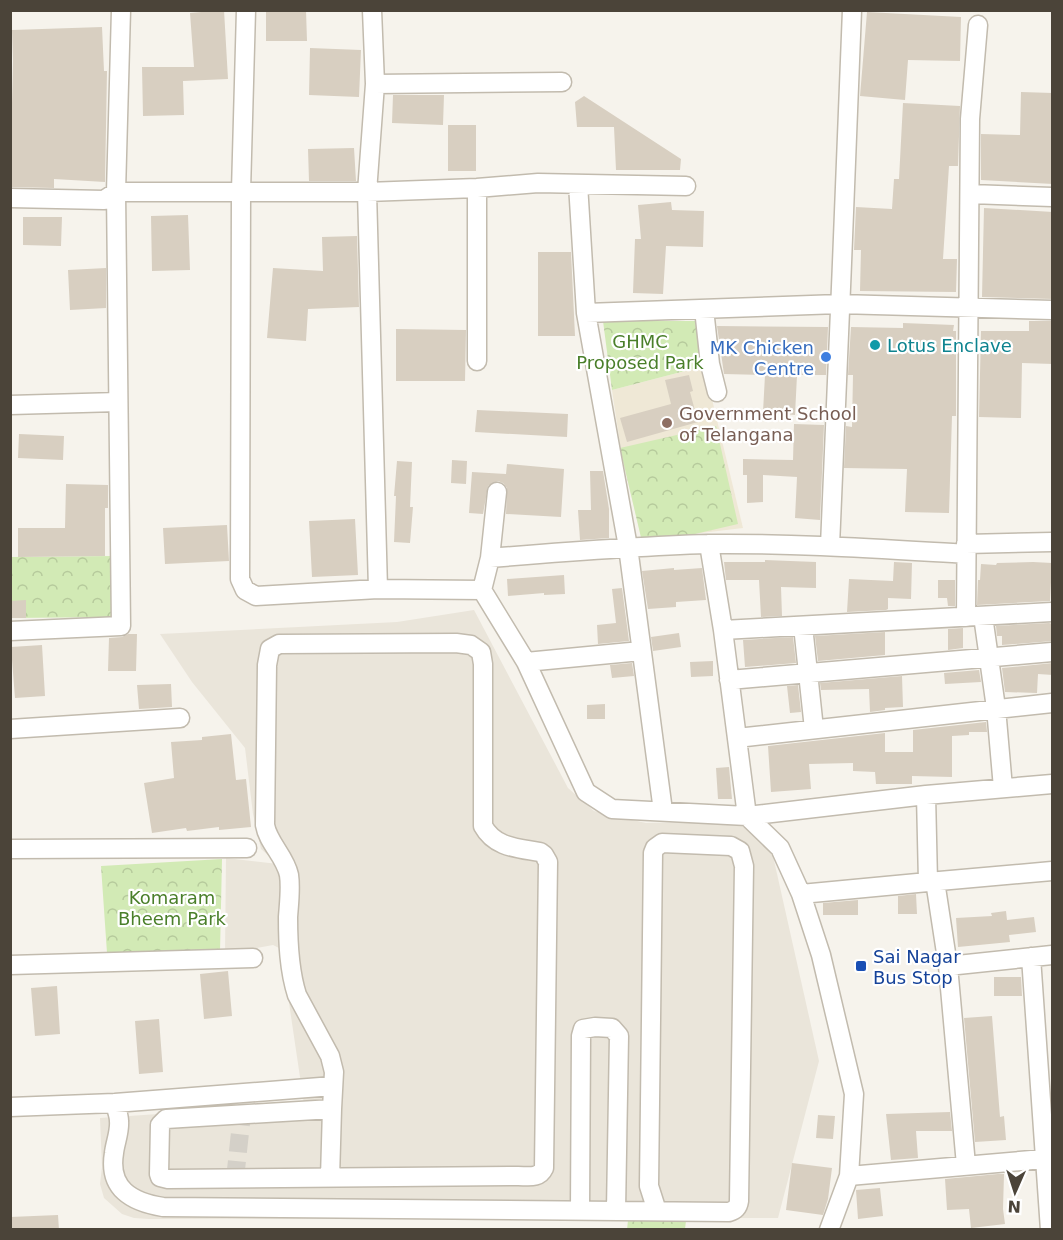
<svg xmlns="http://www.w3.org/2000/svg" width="1063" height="1240" font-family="'DejaVu Sans',sans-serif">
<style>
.residential{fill:#eae5da}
.education{fill:#efe8d6}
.forest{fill:url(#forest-crowns)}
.building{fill:#d8cfc1}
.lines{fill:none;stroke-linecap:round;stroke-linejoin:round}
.minor-tunnel{stroke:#d4d0c8;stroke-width:18;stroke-dasharray:18 9;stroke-linecap:butt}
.minor-casing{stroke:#c2bbae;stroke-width:21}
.minor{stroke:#fff;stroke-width:18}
.culture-dot{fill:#0f9aa8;stroke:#fff;stroke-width:2}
.shop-dot{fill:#3f7fe0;stroke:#fff;stroke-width:2}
.education-dot{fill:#8d6e63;stroke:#fff;stroke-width:2}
.transit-dot{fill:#1a4fb4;stroke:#fff;stroke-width:2}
.labels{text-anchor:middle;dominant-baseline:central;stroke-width:4.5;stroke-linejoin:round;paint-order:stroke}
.park-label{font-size:18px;fill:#4a7f2a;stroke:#fff}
.culture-label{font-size:18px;fill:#0d838f;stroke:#fff;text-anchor:start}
.shop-label{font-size:18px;fill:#366cbe;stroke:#fff;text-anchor:end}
.education-label{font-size:18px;fill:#785e54;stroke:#fff;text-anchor:start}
.transit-label{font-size:18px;fill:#164399;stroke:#fff;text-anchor:start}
</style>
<defs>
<pattern id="forest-crowns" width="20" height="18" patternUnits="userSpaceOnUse" patternTransform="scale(1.5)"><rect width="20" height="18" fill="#d2eab5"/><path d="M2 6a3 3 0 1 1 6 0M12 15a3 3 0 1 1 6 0" fill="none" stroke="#b6ca9c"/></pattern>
</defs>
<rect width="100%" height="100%" fill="#f6f3ec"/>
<path class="residential" d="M 474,610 L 568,788 L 594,811 L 646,823 L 732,821 L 748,827 L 763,839 L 773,856 L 819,1061 L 778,1218 L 149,1219 L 134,1218 L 122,1214 L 104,1198 L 100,1184 L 102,1167 L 100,1118 L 304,1104 L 281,949 L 273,945 L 225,954 L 226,858 L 278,864 L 261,849 L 253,814 L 245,748 L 192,682 L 160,634 L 397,622 Z"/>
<path class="education" d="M 704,366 L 743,528 L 642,540 L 622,457 L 612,390 Z"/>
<path class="forest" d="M 603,321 L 695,321 L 704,366 L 612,390 Z
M 716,426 L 738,524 L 643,546 L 620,448 Z
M 114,556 L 115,617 L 11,618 L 10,557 Z
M 222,859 L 220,952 L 107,953 L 101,866 Z
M 628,1220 L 686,1221 L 685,1229 L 627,1230 Z"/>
<path class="building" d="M 224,10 L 228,79 L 183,81 L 184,115 L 143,116 L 142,67 L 194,67 L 190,13 Z
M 266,10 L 306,10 L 307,41 L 266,41 Z
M 867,12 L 961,17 L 960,61 L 908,60 L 905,100 L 860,96 Z
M 102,27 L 104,71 L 107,71 L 105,182 L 54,179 L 54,188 L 10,187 L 13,61 L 12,30 Z
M 310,48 L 361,50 L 359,97 L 309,95 Z
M 1021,92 L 1053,93 L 1053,184 L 981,180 L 981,134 L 1020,135 Z
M 393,95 L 444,95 L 443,125 L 392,123 Z
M 584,96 L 681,159 L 680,170 L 616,170 L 614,127 L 577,127 L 575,102 Z
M 903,103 L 960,106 L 958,166 L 949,166 L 943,259 L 957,259 L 956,292 L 860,291 L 861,250 L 854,250 L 856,207 L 892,209 L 894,179 L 899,179 Z
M 448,125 L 476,125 L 476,171 L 448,171 Z
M 354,148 L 356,181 L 309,181 L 308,149 Z
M 671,202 L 672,210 L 704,211 L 703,247 L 666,246 L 663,294 L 633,293 L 635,239 L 641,239 L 638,205 Z
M 984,208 L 1053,212 L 1053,299 L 982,297 Z
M 188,215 L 190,270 L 152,271 L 151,216 Z
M 23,217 L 62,217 L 61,246 L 23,245 Z
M 357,236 L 359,307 L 308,309 L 306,341 L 267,338 L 273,268 L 323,271 L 322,237 Z
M 538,252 L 571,252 L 575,336 L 538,336 Z
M 106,268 L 106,308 L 70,310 L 68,270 Z
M 1029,321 L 1053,321 L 1053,364 L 1022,363 L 1021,418 L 979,417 L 981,331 L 1029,331 Z
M 903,323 L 954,325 L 953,331 L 956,331 L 956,416 L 952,416 L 949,513 L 905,512 L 907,469 L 844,468 L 846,426 L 852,427 L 853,375 L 848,375 L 851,327 L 903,328 Z
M 717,326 L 828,327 L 826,375 L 797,375 L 795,415 L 763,412 L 765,375 L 724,374 Z
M 396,329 L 466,330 L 465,381 L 396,381 Z
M 689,375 L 693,391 L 690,392 L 698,422 L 627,442 L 620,418 L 671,404 L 665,380 Z
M 477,410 L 568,414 L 567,437 L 475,432 Z
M 794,424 L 824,425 L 820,520 L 795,518 L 797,477 L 763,475 L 763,502 L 747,503 L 747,475 L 743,475 L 743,459 L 793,460 Z
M 19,434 L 64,436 L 63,460 L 18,458 Z
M 452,460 L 467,461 L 466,484 L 451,483 Z
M 397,461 L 412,462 L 410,507 L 413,507 L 410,543 L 394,542 L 396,496 L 394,496 Z
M 507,464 L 564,469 L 561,517 L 506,514 L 507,488 L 503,483 L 498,481 L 488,486 L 483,514 L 469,513 L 472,472 L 506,474 Z
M 590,471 L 603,471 L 609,509 L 609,538 L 580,540 L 578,510 L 591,510 Z
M 66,484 L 108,485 L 108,508 L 105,508 L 105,556 L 18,557 L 18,528 L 65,528 Z
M 355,519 L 358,575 L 312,577 L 309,521 Z
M 227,525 L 229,561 L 165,564 L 163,528 Z
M 765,560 L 816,562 L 816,588 L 781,587 L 782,616 L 761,617 L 759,580 L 726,580 L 724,562 L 765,562 Z
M 894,562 L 912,563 L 911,599 L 888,598 L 888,609 L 886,610 L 847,612 L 849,579 L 893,581 Z
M 1033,562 L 1052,563 L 1050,601 L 977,605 L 978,580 L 980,580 L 981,564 L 996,565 L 997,563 Z
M 674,568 L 674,570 L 702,568 L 706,600 L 676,602 L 676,607 L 648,609 L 642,571 Z
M 564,575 L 565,594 L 544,595 L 544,593 L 508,596 L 507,579 Z
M 938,580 L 955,580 L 955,606 L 948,606 L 947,598 L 938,598 Z
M 622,588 L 629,641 L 598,644 L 597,625 L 616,623 L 612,589 Z
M 26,600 L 26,618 L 10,618 L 10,601 Z
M 1049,623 L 1053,624 L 1053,641 L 1002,645 L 1002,636 L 997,636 L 996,626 Z
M 963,628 L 963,648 L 948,650 L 948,629 Z
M 885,632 L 885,655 L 818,661 L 815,636 Z
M 679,633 L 681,647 L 653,651 L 651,637 Z
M 128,634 L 137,634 L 136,671 L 108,671 L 109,638 L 122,637 Z
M 793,637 L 796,663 L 745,667 L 743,640 Z
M 42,645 L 45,696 L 15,698 L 11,647 Z
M 713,661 L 713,676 L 691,677 L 690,662 Z
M 632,663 L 634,676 L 612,678 L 610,665 Z
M 1053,663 L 1053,675 L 1038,674 L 1037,693 L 1005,692 L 1002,668 Z
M 979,670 L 981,682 L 945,684 L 944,673 Z
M 902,676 L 903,707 L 885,708 L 885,710 L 870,712 L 869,689 L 821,690 L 820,683 Z
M 171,684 L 172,707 L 139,709 L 137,685 Z
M 798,685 L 801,712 L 790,713 L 787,686 Z
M 605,704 L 605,719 L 587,719 L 587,705 Z
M 986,722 L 987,732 L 969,732 L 969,735 L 952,736 L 952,777 L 912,776 L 912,784 L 876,784 L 875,772 L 853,771 L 853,763 L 809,764 L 811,789 L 771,792 L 768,746 L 885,733 L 885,752 L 913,752 L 913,730 Z
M 231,734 L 236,780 L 246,779 L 251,827 L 219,830 L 219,827 L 187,831 L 186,828 L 152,833 L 144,783 L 174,778 L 171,742 L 202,740 L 202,737 Z
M 729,767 L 732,799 L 718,799 L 716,768 Z
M 916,894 L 917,914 L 898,914 L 898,896 Z
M 858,900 L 858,915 L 823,915 L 823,903 Z
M 1006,911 L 1007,920 L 1034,917 L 1036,932 L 1009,935 L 1010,942 L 958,947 L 956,918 L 992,916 L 991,913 Z
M 228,971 L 232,1016 L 204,1019 L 200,974 Z
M 994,977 L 1021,977 L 1022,996 L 994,996 Z
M 57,986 L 60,1034 L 35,1036 L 31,988 Z
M 992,1016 L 1000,1117 L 1004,1116 L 1006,1140 L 975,1142 L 964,1018 Z
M 159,1019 L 163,1072 L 139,1074 L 135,1021 Z
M 950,1112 L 952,1131 L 916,1131 L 918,1158 L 891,1160 L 886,1114 Z
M 818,1115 L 835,1116 L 833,1139 L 816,1138 Z
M 792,1163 L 832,1168 L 828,1199 L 823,1215 L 786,1210 Z
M 998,1174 L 1004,1174 L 1003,1209 L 1005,1224 L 971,1228 L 969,1209 L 947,1210 L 945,1179 Z
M 880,1188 L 883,1216 L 858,1219 L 856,1190 Z
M 58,1215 L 59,1230 L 10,1230 L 10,1217 Z"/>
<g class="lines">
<path class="minor-tunnel" d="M 235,1179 L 242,1114"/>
<defs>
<path id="minor" d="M 246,10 L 241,191 L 240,579 L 245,590 L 256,596 L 378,589 L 482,590
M 372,10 L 375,84 L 367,192 L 378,589
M 375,84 L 562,82
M 578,184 L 586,313 L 628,547 L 663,811
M 971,194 L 1052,197
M 10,198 L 104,200 L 116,192 L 367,192 L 477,188 L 538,183 L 686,186
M 704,309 L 710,364 L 717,392
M 586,313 L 839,304 L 1052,310
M 477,361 L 477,188
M 10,405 L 118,402
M 497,492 L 490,558 L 482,590 L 526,662 L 586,792 L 612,809 L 747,816 L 926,795 L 1052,784
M 709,544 L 723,630 L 747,816 L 780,848 L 801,894 L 821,955 L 854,1094 L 849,1176 L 829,1230
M 966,544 L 1052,542
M 830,546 C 837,367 846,189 852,10
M 490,558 C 562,552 635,546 708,544 C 794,543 880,549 966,554
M 983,616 L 996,708 L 1003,788
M 966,617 L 970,119 L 978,25
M 803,626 L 814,729
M 723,630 L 1052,612
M 10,631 L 121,626 L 116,192 L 121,10
M 526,662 L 641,651
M 729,680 L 1052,652
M 10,729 L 180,718
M 737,738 L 1052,703
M 10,849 L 247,848
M 935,881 L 948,966 L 966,1165
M 928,882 L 1052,871
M 801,894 L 928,882 L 926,795
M 1031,957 L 1050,1230
M 10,965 L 253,958
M 948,966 L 1052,955
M 115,1103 C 116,1109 119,1115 119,1121 C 120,1132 115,1143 114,1153 C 108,1189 132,1202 163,1207 L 729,1212 C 735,1210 738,1208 739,1201 L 744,866 L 740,851 L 731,846 L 662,843 L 655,848 L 653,853 L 649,1186 L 657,1211
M 10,1107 L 115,1103 L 333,1086
M 849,1176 L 1043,1159
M 330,1178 L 332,1109 L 166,1119 L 160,1125 L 159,1174 L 160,1177 L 168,1179 L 518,1176 C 528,1176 539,1179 544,1168 L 548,862 L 544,855 L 540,852 C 518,848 495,848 483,826 L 483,664 L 481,652 L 471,645 L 456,643 L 279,644 L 270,649 L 267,665 L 265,825 C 268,843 285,856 289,875 C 291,888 289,903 288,917 C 288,943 289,970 297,995 L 330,1056 L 334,1072 L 332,1109
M 580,1210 L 581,1036 L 583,1029 L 595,1027 L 612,1028 L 619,1036 L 616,1210"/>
</defs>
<use href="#minor" class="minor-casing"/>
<use href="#minor" class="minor"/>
</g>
<circle class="culture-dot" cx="875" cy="345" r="6"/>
<circle class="shop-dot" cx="826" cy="357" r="6"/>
<circle class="education-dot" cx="667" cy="423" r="6"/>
<rect class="transit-dot" x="855" y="960" width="12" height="12" rx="3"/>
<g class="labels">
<g class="park-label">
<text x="640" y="341">GHMC<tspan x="640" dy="21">Proposed Park</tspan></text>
<text x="172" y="897">Komaram<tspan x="172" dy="21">Bheem Park</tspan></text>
</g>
<g class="culture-label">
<text x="887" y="345">Lotus Enclave</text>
</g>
<g class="shop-label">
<text x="814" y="347">MK Chicken<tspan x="814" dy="21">Centre</tspan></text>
</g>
<g class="education-label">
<text x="679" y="413">Government School<tspan x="679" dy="21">of Telangana</tspan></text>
</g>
<g class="transit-label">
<text x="873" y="956">Sai Nagar<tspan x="873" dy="21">Bus Stop</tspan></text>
</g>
</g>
<rect width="1063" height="1240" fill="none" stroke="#4b4439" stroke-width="24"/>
<g transform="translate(1015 1192) rotate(183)" stroke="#ffffff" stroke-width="4.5" paint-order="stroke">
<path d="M0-4.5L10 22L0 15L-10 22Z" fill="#4b4439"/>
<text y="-9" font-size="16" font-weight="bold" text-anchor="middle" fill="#4b4439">N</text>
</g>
</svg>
